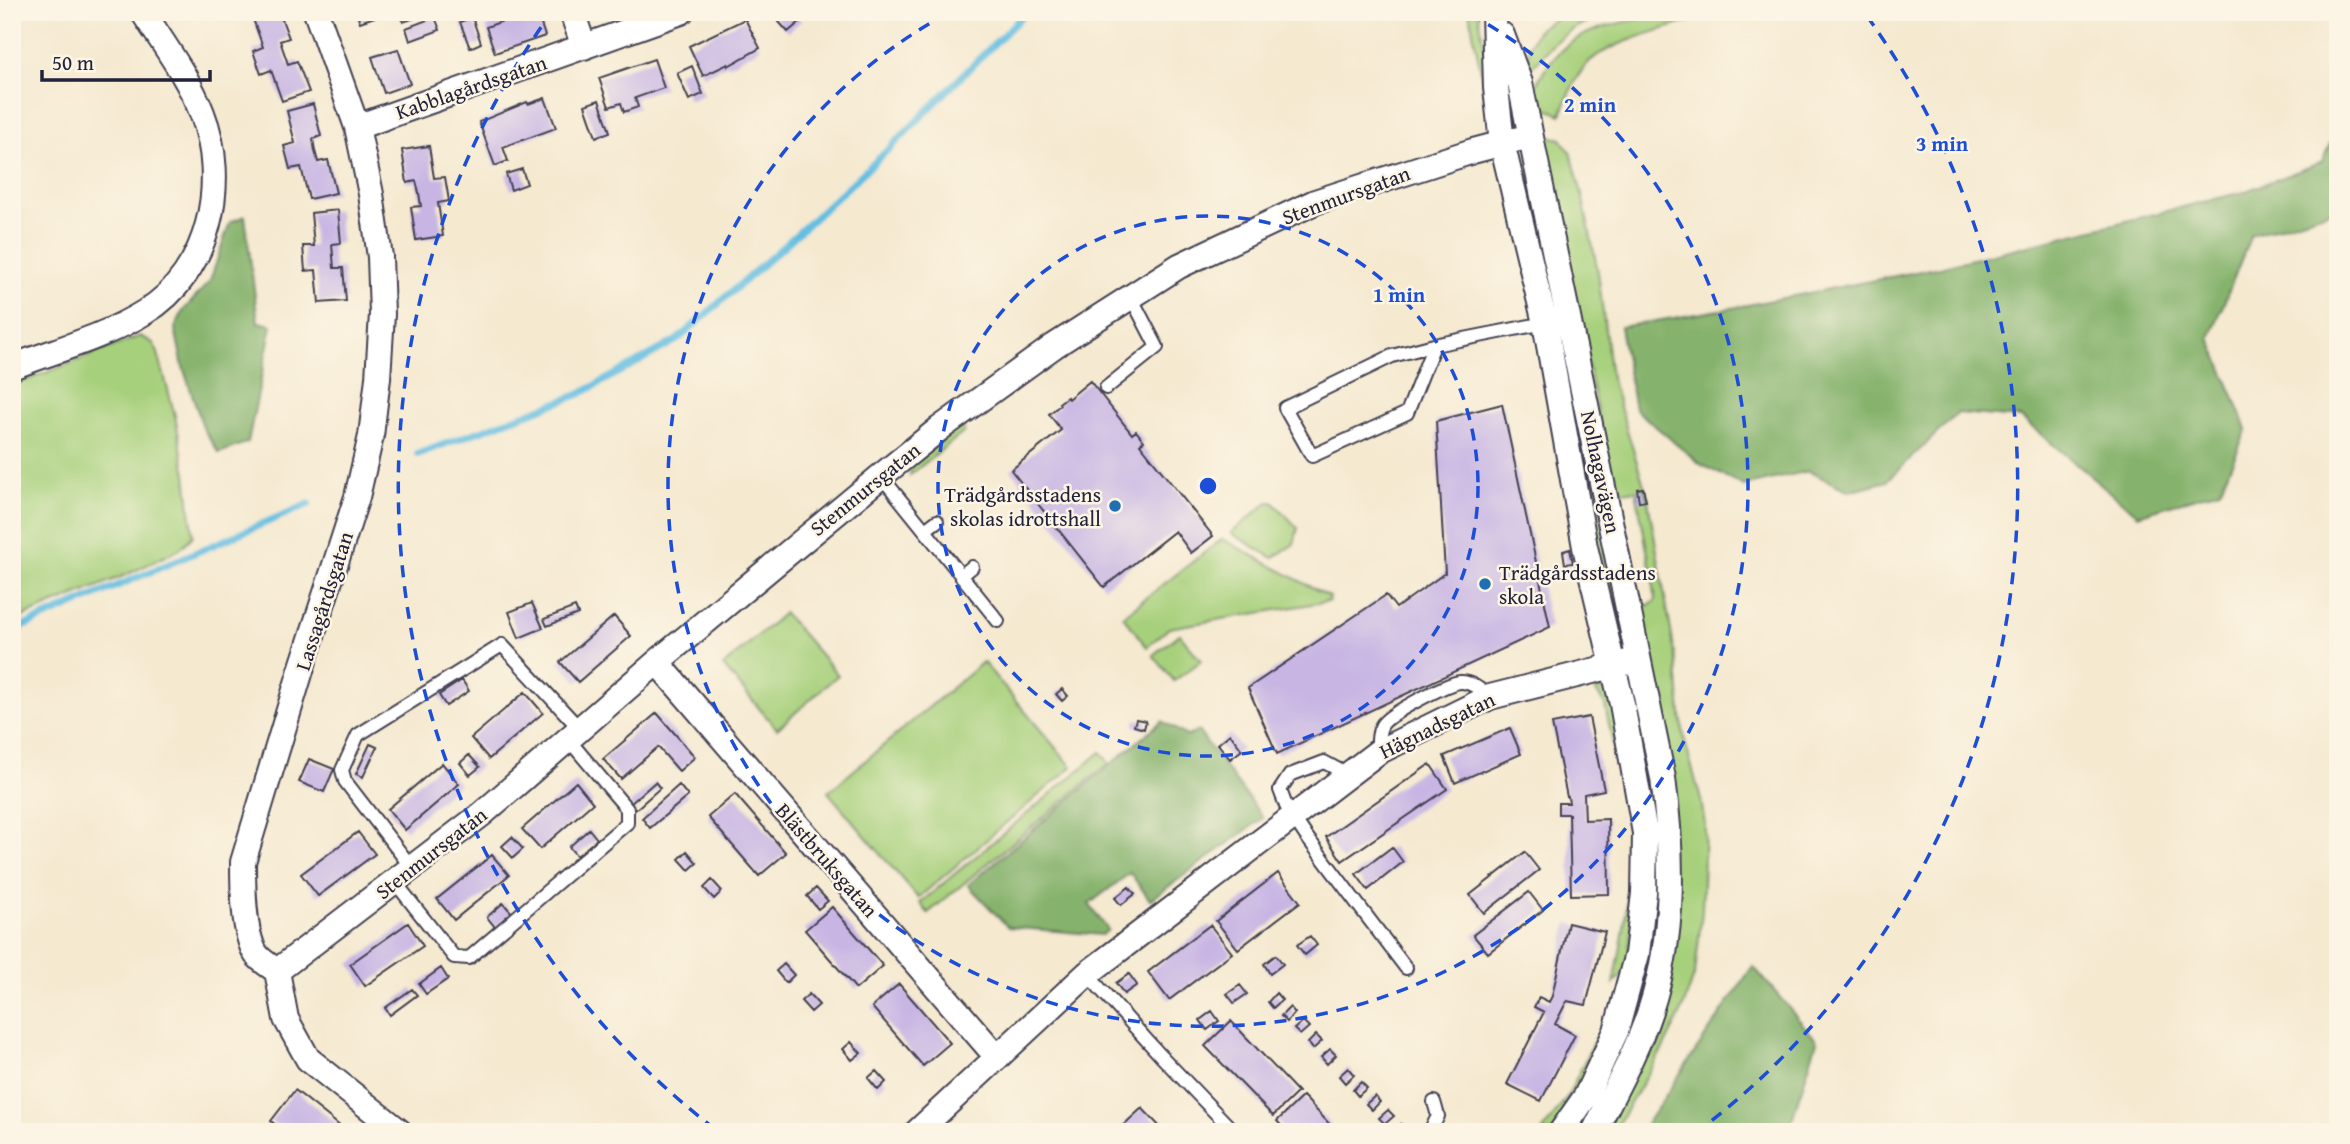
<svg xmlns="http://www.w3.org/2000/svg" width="2350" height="1144" font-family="'Gentium Book Plus',serif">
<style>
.green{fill:#a7d07c;stroke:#64795c;stroke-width:2}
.forest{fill:#85b26c;stroke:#546a54;stroke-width:2}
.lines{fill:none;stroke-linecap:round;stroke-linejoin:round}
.stream{stroke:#64bee1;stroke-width:7}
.building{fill:#c8b5e4}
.service-casing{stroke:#424051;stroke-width:16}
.minor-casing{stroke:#424051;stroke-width:28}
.service{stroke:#fff;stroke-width:12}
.minor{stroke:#fff;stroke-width:24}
.ring{fill:none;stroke:#1d4ed8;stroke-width:3.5;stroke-dasharray:12 9}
.poi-dot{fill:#1f6fb2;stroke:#fcf5e5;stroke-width:2.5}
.labels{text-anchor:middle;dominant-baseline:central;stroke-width:5;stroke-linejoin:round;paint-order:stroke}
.street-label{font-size:21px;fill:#22223b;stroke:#fcf5e5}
.poi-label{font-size:21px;fill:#22223b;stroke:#fcf5e5;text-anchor:end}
.centre{fill:#1d4ed8;stroke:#fcf5e5;stroke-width:3.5}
.ring-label{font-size:21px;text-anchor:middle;font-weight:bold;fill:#1d4ed8;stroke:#fcf5e5;stroke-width:5;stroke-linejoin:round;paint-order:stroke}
</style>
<rect width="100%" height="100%" fill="#fcf5e5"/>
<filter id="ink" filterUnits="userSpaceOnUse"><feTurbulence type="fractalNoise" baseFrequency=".0143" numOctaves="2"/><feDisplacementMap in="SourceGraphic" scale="14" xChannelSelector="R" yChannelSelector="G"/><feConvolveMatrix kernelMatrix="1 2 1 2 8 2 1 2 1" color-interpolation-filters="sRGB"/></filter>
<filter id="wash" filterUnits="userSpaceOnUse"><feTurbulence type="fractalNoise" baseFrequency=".00686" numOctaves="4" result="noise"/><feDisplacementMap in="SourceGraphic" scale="28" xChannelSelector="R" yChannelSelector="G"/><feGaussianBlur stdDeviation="1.57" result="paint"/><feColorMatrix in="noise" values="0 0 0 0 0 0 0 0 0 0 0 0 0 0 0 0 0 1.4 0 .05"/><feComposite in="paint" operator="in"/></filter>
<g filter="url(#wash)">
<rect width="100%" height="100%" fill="#f5e9d0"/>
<path class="green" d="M 1469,12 L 1478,12 L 1490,80 L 1483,82 Z
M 1577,12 L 1616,12 C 1592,18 1570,27 1552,45 C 1544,53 1538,62 1529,69 C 1524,32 1544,20 1577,12 Z
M 1669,12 L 1722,12 C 1687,23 1614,39 1589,62 C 1575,76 1568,96 1561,115 L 1540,106 L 1533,89 C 1542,74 1552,57 1566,46 C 1593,24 1636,21 1669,12 Z
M 1552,137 L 1561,139 L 1571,153 L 1582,194 L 1598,272 L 1611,378 L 1647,495 L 1677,665 L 1681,715 L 1685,742 L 1701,800 L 1705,825 L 1702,911 L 1695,973 L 1681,1013 L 1664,1047 L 1613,1132 L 1602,1132 L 1674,928 L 1636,610 L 1653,603 L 1656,599 L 1636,490 L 1623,492 L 1607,460 L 1542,140 Z
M 1524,165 L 1527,166 L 1621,599 L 1608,602 L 1524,183 L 1522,169 Z
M 140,336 L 153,343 L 158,353 L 175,416 L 186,474 L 193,536 L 180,549 L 128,574 L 12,621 L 12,386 Z
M 964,424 L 964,432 L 910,475 L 911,465 Z
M 1268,502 L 1273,502 L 1298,528 L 1294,544 L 1273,558 L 1231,533 Z
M 1222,539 L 1330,597 L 1329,601 L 1169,628 L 1147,647 L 1123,616 Z
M 784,613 L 838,675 L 777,729 L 723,666 Z
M 1180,634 L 1201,661 L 1174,681 L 1153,655 Z
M 983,662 L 1072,767 L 918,898 L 828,792 Z
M 1593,687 L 1606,691 L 1615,704 L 1632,789 L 1626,806 L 1605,705 Z
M 1101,752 L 1109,763 L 928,913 L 920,903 Z
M 1629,864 L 1638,880 L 1626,971 L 1614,983 C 1622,943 1629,905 1629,864 Z
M 1595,1039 L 1597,1057 L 1553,1132 L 1542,1132 L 1569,1094 Z"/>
<path class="forest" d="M 2338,125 L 2338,209 L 2251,235 L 2210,338 L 2247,429 L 2220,490 L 2138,515 L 2021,418 L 1958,413 L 1887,481 L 1849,491 L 1808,471 L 1744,486 L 1700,464 L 1635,409 L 1620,327 L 1732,308 L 1936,268 L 2243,192 L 2322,162 Z
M 245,216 L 258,322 L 272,325 L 248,442 L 219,453 L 204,430 L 183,367 L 175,328 L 183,311 L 210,281 L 230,222 Z
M 1162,721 L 1187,736 L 1198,731 L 1263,818 L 1150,900 L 1130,873 L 1089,904 L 1108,930 L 1102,935 L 1008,927 L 968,885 Z
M 1753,966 L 1817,1041 L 1788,1132 L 1641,1132 Z"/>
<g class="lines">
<path class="stream" d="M 418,454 L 580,394 L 677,340 L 785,245 L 890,148 L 1026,12
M 12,631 L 309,504"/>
</g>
<g id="blocks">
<path class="building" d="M 261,12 L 279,12 L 289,38 L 280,41 L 288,64 L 297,61 L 309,92 L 282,101 L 271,70 L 261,74 L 253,51 L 263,47 L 252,16 Z
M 356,12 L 386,12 L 386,13 L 360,22 Z
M 400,12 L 429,12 L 429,13 L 403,22 Z
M 528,12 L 537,12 L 545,36 L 495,53 L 486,27 Z
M 770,12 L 793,12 L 801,21 L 788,32 Z
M 435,17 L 440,30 L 410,41 L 406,28 Z
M 472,17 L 481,43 L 470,48 L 460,22 Z
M 745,19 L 760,48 L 728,66 L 728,64 L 703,76 L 689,46 Z
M 398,49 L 410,84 L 384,93 L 372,57 Z
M 654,59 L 664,88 L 635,98 L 638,107 L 624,112 L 621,103 L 609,107 L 599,78 Z
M 692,66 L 703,94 L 689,100 L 677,73 Z
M 545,98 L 556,128 L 503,147 L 508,161 L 495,166 L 479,122 L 527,102 L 528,104 Z
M 599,100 L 610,132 L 596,137 L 585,105 Z
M 313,104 L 321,136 L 313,139 L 315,151 L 318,162 L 328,160 L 336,193 L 309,199 L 301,167 L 290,169 L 284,146 L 295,143 L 287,111 Z
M 429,146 L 434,178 L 445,177 L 449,201 L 438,203 L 443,236 L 416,240 L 411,207 L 421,206 L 419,193 L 416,181 L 407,183 L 402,150 Z
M 522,169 L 527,184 L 511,190 L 506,174 Z
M 338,210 L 341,243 L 332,244 L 334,268 L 343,268 L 346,301 L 319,303 L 316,270 L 305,271 L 303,246 L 314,246 L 311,213 Z
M 1090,381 L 1132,434 L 1136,431 L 1144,441 L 1140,444 L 1213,536 L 1191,553 L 1175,531 L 1104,587 L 1011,470 L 1061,430 L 1049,414 L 1060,405 L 1059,403 L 1067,397 L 1068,399 Z
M 1502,404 L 1550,627 L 1277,754 L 1248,688 L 1386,595 L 1396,608 L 1445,573 L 1436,421 Z
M 1643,488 L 1646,501 L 1639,502 L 1637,489 Z
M 1570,549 L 1573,563 L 1565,564 L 1563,551 Z
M 532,603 L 543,628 L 519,638 L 509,612 Z
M 575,607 L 578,614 L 547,626 L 544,619 Z
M 614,616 L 631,636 L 578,682 L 560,662 Z
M 462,680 L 469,691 L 446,706 L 439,695 Z
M 1062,689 L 1068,696 L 1062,701 L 1056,694 Z
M 525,692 L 543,713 L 489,759 L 471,738 Z
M 657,713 L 695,757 L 679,771 L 658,747 L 621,779 L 603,759 Z
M 1589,717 L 1604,790 L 1584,794 L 1585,820 L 1608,819 L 1609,894 L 1571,895 L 1569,814 L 1558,814 L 1558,803 L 1569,803 L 1568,797 L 1567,797 L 1552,724 Z
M 1136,719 L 1146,721 L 1144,729 L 1134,726 Z
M 1510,728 L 1521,754 L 1455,783 L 1444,756 Z
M 1230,734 L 1242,750 L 1230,759 L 1218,744 Z
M 370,744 L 377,747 L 363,777 L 356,774 Z
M 469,755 L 480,767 L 470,775 L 460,763 Z
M 309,759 L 334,769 L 324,792 L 299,782 Z
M 442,763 L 459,784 L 405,830 L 388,809 Z
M 1430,764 L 1447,789 L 1342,861 L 1326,837 Z
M 576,782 L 593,803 L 540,849 L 522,829 Z
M 655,782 L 660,788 L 635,810 L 630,804 Z
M 679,785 L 688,796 L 650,828 L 642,818 Z
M 735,794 L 786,853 L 759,876 L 708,817 Z
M 589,829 L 597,839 L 577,856 L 569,847 Z
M 358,832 L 375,854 L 318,896 L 301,874 Z
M 512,837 L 523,849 L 513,858 L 502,846 Z
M 1392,847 L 1403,862 L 1368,890 L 1356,874 Z
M 687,851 L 697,863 L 689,870 L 679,859 Z
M 1525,852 L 1539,870 L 1484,913 L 1470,895 Z
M 492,855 L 509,875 L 454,920 L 437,899 Z
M 1278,873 L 1300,902 L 1238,949 L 1216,921 Z
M 712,880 L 722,891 L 714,899 L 704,888 Z
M 1129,887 L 1135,894 L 1121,905 L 1115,898 Z
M 816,888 L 828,901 L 818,909 L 807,896 Z
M 1529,892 L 1543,910 L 1488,953 L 1473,935 Z
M 503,903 L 512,913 L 495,927 L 487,917 Z
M 832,907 L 883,966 L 856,989 L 805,930 Z
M 408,923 L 423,946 L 365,986 L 350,964 Z
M 1568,923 L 1605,932 L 1586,1005 L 1567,1001 L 1555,1024 L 1575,1035 L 1541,1101 L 1507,1084 L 1544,1012 L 1534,1007 L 1539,997 L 1549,1002 L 1552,996 Z
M 1210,925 L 1232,953 L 1169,1000 L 1148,972 Z
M 1310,936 L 1317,945 L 1305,955 L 1297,945 Z
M 1276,955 L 1283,964 L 1270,974 L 1264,964 Z
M 784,964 L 794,975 L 786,983 L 776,971 Z
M 441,968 L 448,979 L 426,994 L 419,984 Z
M 1129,974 L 1137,985 L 1124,994 L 1116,983 Z
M 899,984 L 950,1043 L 923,1066 L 872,1007 Z
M 1240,985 L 1247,994 L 1234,1003 L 1227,994 Z
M 412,989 L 417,995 L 390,1015 L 385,1008 Z
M 1276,993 L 1282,1000 L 1273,1008 L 1268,1002 Z
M 809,994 L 819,1005 L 811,1012 L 801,1001 Z
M 1290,1007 L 1295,1013 L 1287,1022 L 1281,1016 Z
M 1212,1011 L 1219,1021 L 1207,1030 L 1200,1020 Z
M 1231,1021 L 1298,1092 L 1273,1116 L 1205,1046 Z
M 1303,1021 L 1309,1027 L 1300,1035 L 1294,1029 Z
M 1316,1035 L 1322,1041 L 1313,1049 L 1308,1043 Z
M 851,1042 L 861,1053 L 852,1060 L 843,1049 Z
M 1330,1049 L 1336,1055 L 1327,1064 L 1321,1057 Z
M 1348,1068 L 1354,1075 L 1345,1083 L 1339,1076 Z
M 876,1071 L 886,1082 L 878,1090 L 868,1078 Z
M 1361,1082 L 1367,1088 L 1358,1096 L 1353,1090 Z
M 295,1090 L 330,1118 L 347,1132 L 284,1132 L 271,1121 Z
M 1303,1096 L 1337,1132 L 1287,1132 L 1277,1121 Z
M 1375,1096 L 1380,1102 L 1372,1110 L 1366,1104 Z
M 1142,1108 L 1165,1132 L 1116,1132 Z
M 1388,1110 L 1394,1116 L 1385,1124 L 1379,1118 Z
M 1401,1124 L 1408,1132 L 1394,1132 Z"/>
</g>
</g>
<g filter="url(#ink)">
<use href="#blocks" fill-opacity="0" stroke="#424051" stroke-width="2"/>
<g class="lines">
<defs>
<path id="service" d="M 1434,345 L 1407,413 L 1312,456 L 1285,408 L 1392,356 L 1434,345 L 1545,323
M 1106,388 L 1157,347 L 1131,297
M 881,476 L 998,621
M 925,530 L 937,521
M 961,576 L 972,567
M 1378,752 C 1378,743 1377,733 1382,725 C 1388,714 1448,683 1460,682 C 1471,681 1482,691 1490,697
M 1344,778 L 1337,769 L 1324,762 L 1290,775 L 1280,790 L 1286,806 L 1306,836 L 1406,968
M 412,868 L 345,781 L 342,770 L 358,735 L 502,645 L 580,729
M 395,882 L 454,957 L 469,958 L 627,823 L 627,809 L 568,739
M 1087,974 L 1161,1056 L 1234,1132
M 1430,1132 L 1438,1116 L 1434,1102"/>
<path id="minor" d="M 316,12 L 357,127 L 371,194 L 380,257 L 382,314 L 378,378 L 371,436 L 357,497 L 302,667 L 243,862 C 243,886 243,933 256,954 C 261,961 270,966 277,971 L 286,1019 L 308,1059 L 400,1132
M 572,12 L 584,47
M 1494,12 L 1496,88 L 1502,143 L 1545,323 L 1585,547 L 1622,704 L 1645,833 L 1644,893 L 1637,954 L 1616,1031 L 1586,1096 L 1561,1132
M 1502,35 L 1520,83 L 1538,172 L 1663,778 C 1673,855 1675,936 1650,1011 C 1636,1053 1614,1092 1594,1132
M 357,127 L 681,12
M 12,367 C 56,350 105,337 145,312 C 210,273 229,182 202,113 C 188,77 164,45 143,12
M 657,662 L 997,1057
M 277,971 L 482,814 L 657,662 L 881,476 L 939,429 L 1054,346 L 1179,266 L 1315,202 L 1473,151 L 1530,136
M 917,1132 L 1087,974 L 1378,752 L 1490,697 L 1628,662"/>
</defs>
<use href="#service" class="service-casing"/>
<use href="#minor" class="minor-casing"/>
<use href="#service" class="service"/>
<use href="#minor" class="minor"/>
</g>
</g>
<g class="ring">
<circle cx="1208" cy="486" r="270"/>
<path d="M1470 14A540 540 0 1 1 946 14"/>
<path d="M715 1129A810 810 0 0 1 549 16M1867 16A810 810 0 0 1 1701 1129"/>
</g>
<g class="poi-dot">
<circle cx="1115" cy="506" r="7"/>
<circle cx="1485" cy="584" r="7"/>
</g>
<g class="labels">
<g class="street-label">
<text transform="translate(471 87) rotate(-19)">Kabblagårdsgatan</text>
<text transform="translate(1346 195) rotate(-20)">Stenmursgatan</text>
<text transform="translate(1601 472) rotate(78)">Nolhagavägen</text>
<text transform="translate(865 489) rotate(-39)">Stenmursgatan</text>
<text transform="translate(324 601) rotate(-72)">Lassagårdsgatan</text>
<text transform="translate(1437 725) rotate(-26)">Hägnadsgatan</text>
<text transform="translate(431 853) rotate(-38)">Stenmursgatan</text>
<text transform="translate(827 860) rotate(49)">Blästbruksgatan</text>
</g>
<g class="poi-label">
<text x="1101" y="494">Trädgårdsstadens<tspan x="1101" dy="24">skolas idrottshall</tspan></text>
<text x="1499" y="572" text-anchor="start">Trädgårdsstadens<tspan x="1499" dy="24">skola</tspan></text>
</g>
</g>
<circle cx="1208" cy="486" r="10" class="centre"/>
<g class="ring-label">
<text x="1590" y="112">2 min</text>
<text x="1942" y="151">3 min</text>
<text x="1399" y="302">1 min</text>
</g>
<rect width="2350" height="1144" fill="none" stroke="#fcf5e5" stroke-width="42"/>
<path d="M42 70v10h168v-10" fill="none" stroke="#22223b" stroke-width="3.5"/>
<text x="52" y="70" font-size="21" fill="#22223b" stroke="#fcf5e5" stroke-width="5" paint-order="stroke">50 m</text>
</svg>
